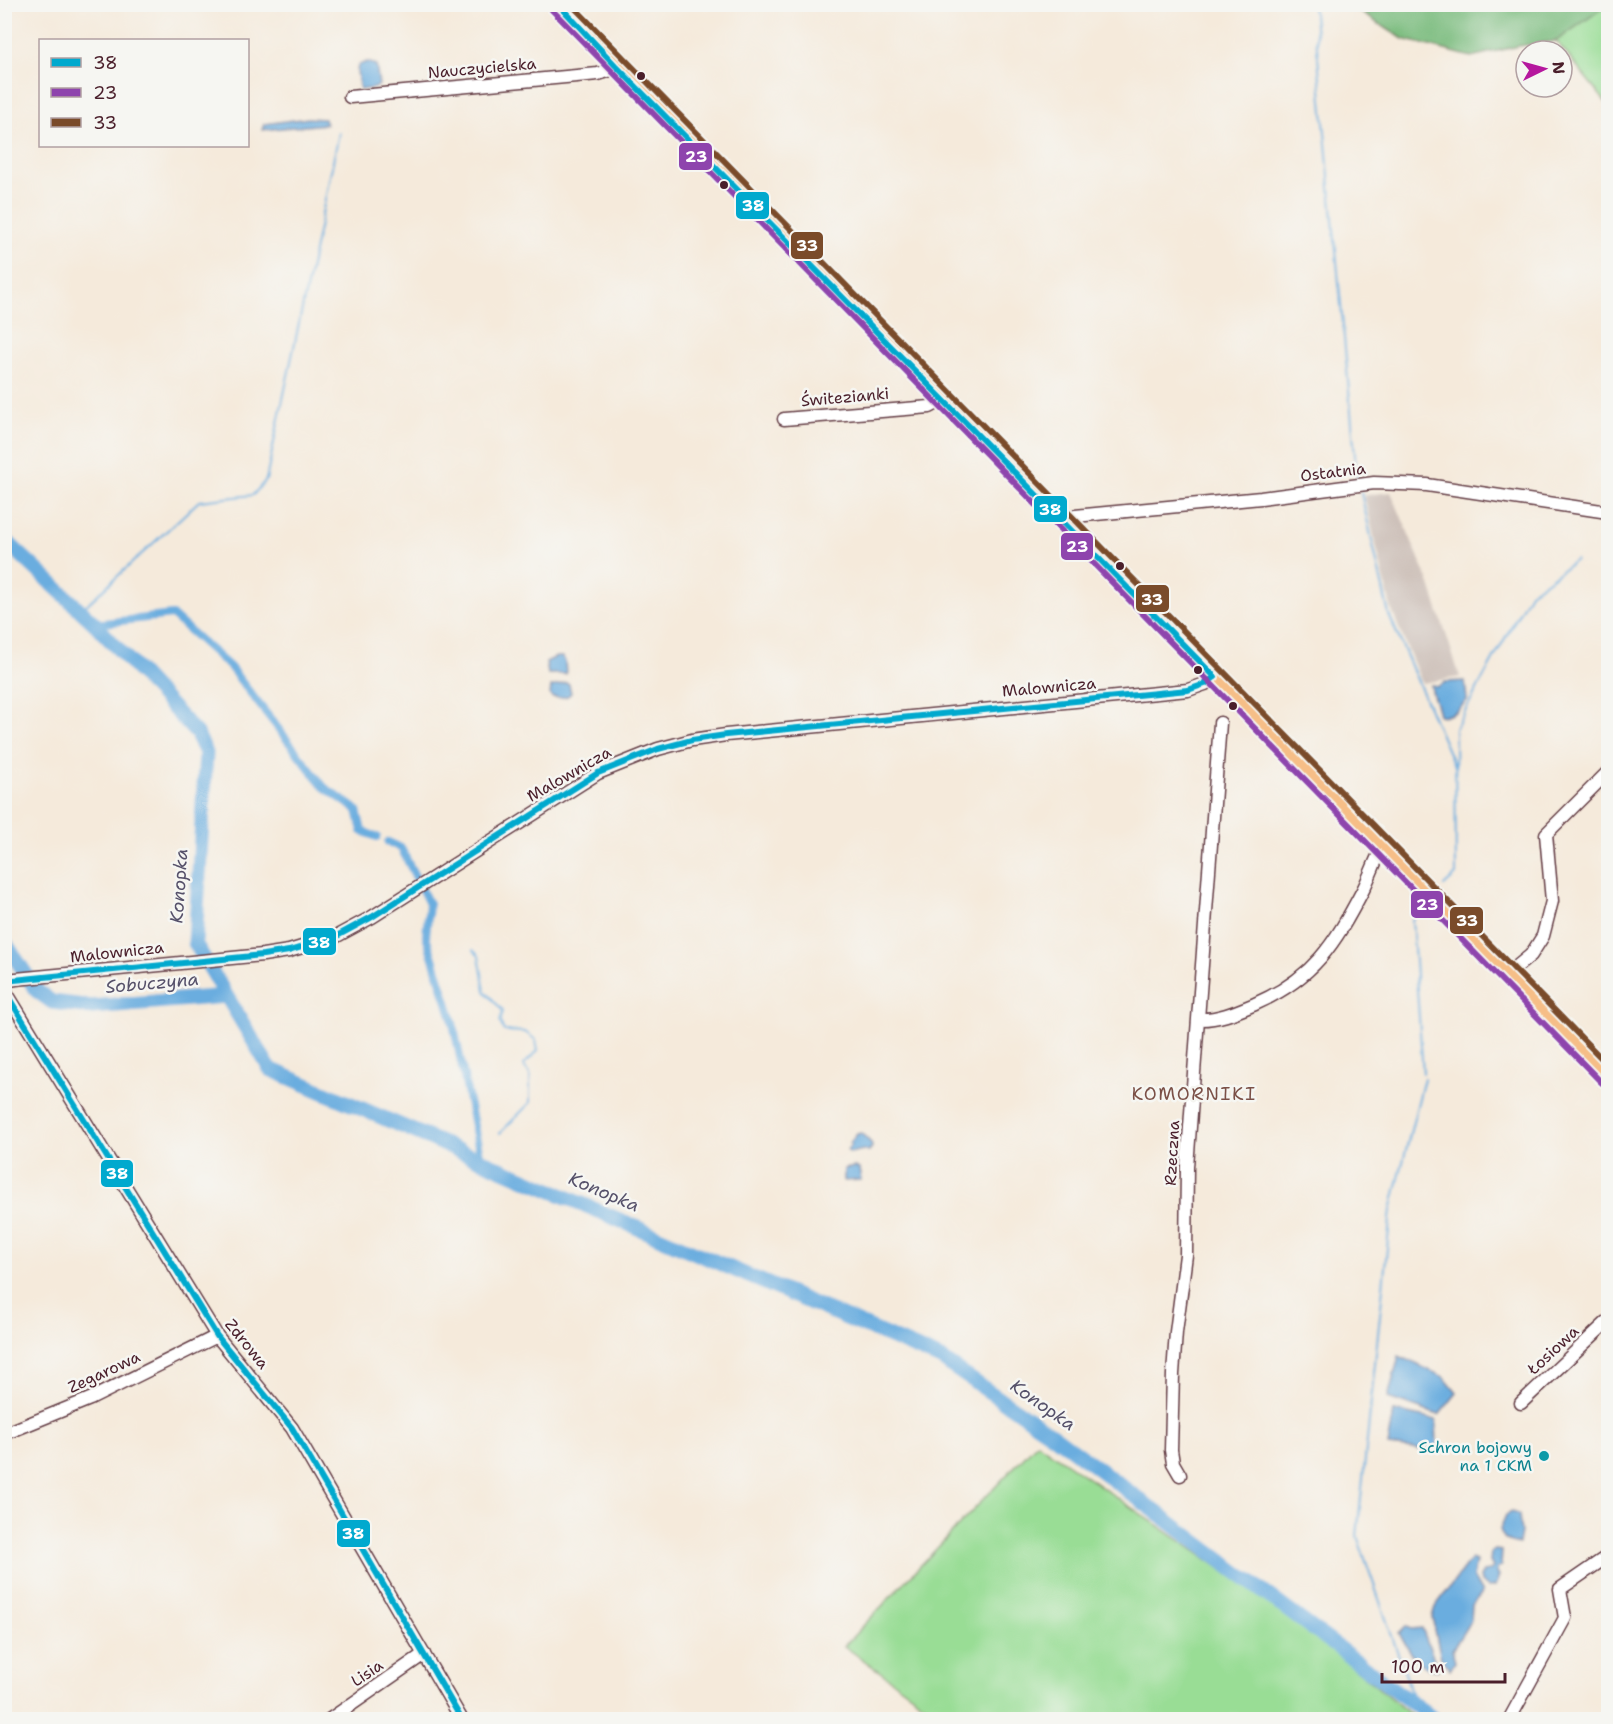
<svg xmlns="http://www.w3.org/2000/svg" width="1613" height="1724" font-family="'Shantell Sans',sans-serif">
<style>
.industrial{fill:#cec1ba}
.green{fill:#99dd95;stroke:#727e60;stroke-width:1.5}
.forest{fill:#7abc7e;stroke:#626e54;stroke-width:1.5}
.water{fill:#6baddf;stroke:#5a6685;stroke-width:1.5}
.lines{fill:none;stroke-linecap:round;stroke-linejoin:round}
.stream{stroke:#6baddf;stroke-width:2}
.canal{stroke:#6baddf;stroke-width:8}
.river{stroke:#6baddf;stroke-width:15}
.minor-casing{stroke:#643d45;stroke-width:15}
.major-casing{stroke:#643d45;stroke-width:18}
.minor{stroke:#fff;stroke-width:12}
.major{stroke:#f6be87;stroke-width:15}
.bus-1-casing{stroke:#f6f6f2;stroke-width:10}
.bus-2-casing{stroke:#f6f6f2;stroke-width:10}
.bus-3-casing{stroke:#f6f6f2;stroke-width:10}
.bus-1{stroke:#00a9ce;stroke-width:6}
.bus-2{stroke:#8e44ad;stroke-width:6}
.bus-3{stroke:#7a4b2a;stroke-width:6}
.bus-dot{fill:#4a1f2b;stroke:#f6f6f2;stroke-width:2}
.culture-dot{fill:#0f9aa8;stroke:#f6f6f2;stroke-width:2}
.labels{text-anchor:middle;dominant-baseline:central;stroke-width:5;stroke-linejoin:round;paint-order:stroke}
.street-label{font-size:16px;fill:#4a1f2b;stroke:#f6f6f2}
.culture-label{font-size:16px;fill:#0d838f;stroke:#f6f6f2;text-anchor:end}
.water-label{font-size:18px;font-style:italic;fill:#56516a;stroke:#f6f6f2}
.neighbourhood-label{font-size:18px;letter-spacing:1.5px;fill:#7b5047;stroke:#f6f6f2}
.line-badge{stroke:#f6f6f2;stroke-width:2}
.badge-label{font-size:16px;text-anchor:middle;font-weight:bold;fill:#fff}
</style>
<rect width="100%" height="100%" fill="#f6f6f2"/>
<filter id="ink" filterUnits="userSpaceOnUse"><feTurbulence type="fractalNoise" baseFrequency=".0167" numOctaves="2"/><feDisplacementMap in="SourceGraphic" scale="12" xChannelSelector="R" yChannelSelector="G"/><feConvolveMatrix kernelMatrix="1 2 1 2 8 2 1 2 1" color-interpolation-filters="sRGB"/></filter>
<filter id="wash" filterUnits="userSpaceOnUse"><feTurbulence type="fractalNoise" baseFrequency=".008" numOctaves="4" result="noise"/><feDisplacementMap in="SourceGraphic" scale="24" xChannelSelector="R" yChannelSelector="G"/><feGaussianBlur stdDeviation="1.35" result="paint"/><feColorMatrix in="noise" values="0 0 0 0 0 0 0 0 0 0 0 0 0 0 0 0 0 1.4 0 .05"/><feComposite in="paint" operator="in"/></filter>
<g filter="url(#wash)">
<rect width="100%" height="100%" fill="#f5eadb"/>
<path class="industrial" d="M 1391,492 L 1429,582 L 1460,677 L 1422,683 L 1392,611 L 1364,495 Z"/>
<path class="green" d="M 1607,5 L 1608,5 L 1608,105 L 1556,41 Z
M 1037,1443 L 1217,1566 L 1324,1643 L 1416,1719 L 923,1719 L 926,1705 L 844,1646 Z"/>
<path class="forest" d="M 1349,5 L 1349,4 L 1607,5 L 1556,41 L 1519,46 L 1471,57 L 1403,39 Z"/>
<path class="water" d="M 367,62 L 376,65 L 379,85 L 375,88 L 360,90 L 357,72 L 358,65 Z
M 308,118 L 324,119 L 326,124 L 262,130 L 264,124 Z
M 556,657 L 562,657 L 565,661 L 566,674 L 548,674 L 546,662 Z
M 1465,681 L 1467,700 C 1459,709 1452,718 1439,715 C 1437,704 1432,696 1431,685 L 1437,687 L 1445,682 Z
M 566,683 L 569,684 L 571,693 C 567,698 558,698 552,697 L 550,695 L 551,687 Z
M 861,1133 L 871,1143 L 872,1147 L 869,1152 L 863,1150 L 850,1153 L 847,1150 L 851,1145 L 850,1143 L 857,1134 Z
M 855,1167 L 859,1169 L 861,1180 L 844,1181 L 844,1169 Z
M 1399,1356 L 1444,1377 L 1457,1393 L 1439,1415 L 1388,1398 Z
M 1394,1411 L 1436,1420 L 1437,1448 L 1423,1450 L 1388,1446 Z
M 1512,1512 L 1519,1515 L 1521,1533 L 1519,1544 C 1508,1542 1503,1540 1500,1529 L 1506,1515 Z
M 1495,1550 L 1502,1551 L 1501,1566 L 1497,1569 L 1497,1573 L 1499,1576 L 1495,1586 L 1488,1587 L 1481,1582 L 1480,1577 L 1483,1572 L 1490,1571 L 1493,1567 L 1490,1562 L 1491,1552 Z
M 1471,1559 L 1476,1561 L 1473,1577 L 1482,1593 L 1472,1605 L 1471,1620 L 1452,1650 L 1455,1661 L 1450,1669 L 1441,1658 L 1432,1617 L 1435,1607 Z
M 1406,1626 L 1411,1629 L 1422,1628 L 1438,1670 C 1417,1668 1408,1650 1399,1633 Z"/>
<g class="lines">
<path class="stream" d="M 1313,4 L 1357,477
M 1361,493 L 1389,615 L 1454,765
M 1606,541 L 1608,539
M 81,610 L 199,501 L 253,495 L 266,480 L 339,133
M 1444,886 L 1456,875 L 1455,729 L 1530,593 L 1576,560
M 1420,908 L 1412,920 L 1423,1073
M 473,950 L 479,956 L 485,991 L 503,1011 L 500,1022 L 504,1031 L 525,1032 L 536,1040 L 538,1051 L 523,1065 L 530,1074 L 530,1103 L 500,1133
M 1401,1662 L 1357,1536 L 1391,1210 L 1424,1078
M 1404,1669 L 1414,1703"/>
<path class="canal" d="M 95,624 L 172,615 L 230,667 L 324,787 L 357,810 L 362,831 L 377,837
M 388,842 L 401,848 L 429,904 L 426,936 L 452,1018 L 481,1160"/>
<path class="river" d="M 4,539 L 95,624 L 197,734 L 206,753 L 195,943 L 270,1069 L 941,1359 L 1053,1435 L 1435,1720
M 4,941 L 37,991 L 52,1002 L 92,1007 L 226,996"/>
</g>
</g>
<g filter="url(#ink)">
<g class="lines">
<defs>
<path id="minor" d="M 350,97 L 598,74 L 608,71 L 615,65
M 784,419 L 930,407 L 943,400
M 1065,524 L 1075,516 L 1261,498 L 1374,483 L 1427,485 L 1608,512
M 1508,974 L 1531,955 L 1543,936 L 1552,901 L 1546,834 L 1608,772
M 4,981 L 16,979 L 263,955 L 289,951 L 335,937 L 372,917 L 598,773 L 658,749 L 692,740 L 726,735 L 1188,690 L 1205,684 L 1215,677
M 4,989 L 217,1336 L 292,1428 L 462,1720
M 1198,1019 C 1218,1020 1236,1012 1255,1004 C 1314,978 1334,945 1363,890 C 1370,876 1375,861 1382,848
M 1521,1403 L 1608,1321
M 4,1434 L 90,1399 L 217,1336
M 1180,1475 L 1173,1463 L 1171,1450 L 1173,1374 L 1176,1332 L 1186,1255 L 1187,1167 L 1220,723
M 329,1720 L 424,1654
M 1509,1720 L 1565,1618 L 1560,1589 L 1608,1556"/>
<path id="major" d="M 558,4 L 1065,524 L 1608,1077"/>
</defs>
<use href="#minor" class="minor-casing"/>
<use href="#major" class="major-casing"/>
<use href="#minor" class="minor"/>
<use href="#major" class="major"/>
<defs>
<path id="bus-1" d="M 558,4 L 615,65 L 1215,677
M 4,981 L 263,955 L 289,951 L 335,937 L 372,917 L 598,773 L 658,749 L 692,740 L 726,735 L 1188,690 L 1205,684 L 1215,677
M 4,990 L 217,1336 L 292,1428 L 462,1720"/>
<path id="bus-2" d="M 552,10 L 1602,1083"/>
<path id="bus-3" d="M 571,4 L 1608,1065"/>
</defs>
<use href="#bus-1" class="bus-1-casing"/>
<use href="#bus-2" class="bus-2-casing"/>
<use href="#bus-3" class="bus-3-casing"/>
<use href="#bus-1" class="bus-1"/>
<use href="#bus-2" class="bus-2"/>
<use href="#bus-3" class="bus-3"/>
</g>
</g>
<g class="bus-dot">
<circle cx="641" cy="76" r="5"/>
<circle cx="724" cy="185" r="5"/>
<circle cx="1120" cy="566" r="5"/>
<circle cx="1198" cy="670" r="5"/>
<circle cx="1233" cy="706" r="5"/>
</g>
<circle class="culture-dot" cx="1544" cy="1456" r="6"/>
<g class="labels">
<g class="street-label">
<text transform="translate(482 68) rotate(-5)">Nauczycielska</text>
<text transform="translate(845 397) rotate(-5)">Świtezianki</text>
<text transform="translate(1333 472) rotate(-7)">Ostatnia</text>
<text transform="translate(1049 687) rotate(-5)">Malownicza</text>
<text transform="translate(569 774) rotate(-30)">Malownicza</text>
<text transform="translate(117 952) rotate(-6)">Malownicza</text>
<text transform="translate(1172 1153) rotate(-87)">Rzeczna</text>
<text transform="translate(247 1344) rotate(51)">Zdrowa</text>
<text transform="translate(1553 1350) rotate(-43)">Łosiowa</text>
<text transform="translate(104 1372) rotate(-25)">Zegarowa</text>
<text transform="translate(367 1673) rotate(-34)">Lisia</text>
</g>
<g class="culture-label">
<text x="1532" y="1447">Schron bojowy<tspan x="1532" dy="18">na 1 CKM</tspan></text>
</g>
<g class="water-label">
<text transform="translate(179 886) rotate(-86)">Konopka</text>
<text transform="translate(152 983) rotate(-5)">Sobuczyna</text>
<text transform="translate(604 1192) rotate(23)">Konopka</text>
<text transform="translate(1043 1405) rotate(35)">Konopka</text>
</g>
<g class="neighbourhood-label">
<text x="1194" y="1094">KOMORNIKI</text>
</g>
</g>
<g class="line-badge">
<rect x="678" y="142" width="35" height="29" rx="6" fill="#8e44ad"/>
<rect x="735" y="191" width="35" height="29" rx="6" fill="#00a9ce"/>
<rect x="790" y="231" width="34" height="29" rx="6" fill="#7a4b2a"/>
<rect x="1033" y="495" width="35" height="28" rx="6" fill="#00a9ce"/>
<rect x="1060" y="532" width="34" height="29" rx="6" fill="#8e44ad"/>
<rect x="1135" y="584" width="35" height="29" rx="6" fill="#7a4b2a"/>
<rect x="1410" y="890" width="34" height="29" rx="6" fill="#8e44ad"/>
<rect x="1449" y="906" width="35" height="29" rx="6" fill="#7a4b2a"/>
<rect x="302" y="927" width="35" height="29" rx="6" fill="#00a9ce"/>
<rect x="100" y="1159" width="34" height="29" rx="6" fill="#00a9ce"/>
<rect x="336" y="1519" width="35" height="29" rx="6" fill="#00a9ce"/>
</g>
<g class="badge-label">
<text x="696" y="162">23</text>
<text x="753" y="211">38</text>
<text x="807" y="251">33</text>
<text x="1050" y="515">38</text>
<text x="1077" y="552">23</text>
<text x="1152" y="605">33</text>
<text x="1427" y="910">23</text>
<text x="1467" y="926">33</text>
<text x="319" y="948">38</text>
<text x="117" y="1179">38</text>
<text x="353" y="1539">38</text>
</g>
<rect width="1613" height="1724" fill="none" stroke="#f6f6f2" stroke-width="24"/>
<rect x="39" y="39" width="210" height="108" fill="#f6f6f2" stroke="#b1a0a2" stroke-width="1.5"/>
<rect x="51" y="58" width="30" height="9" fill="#00a9ce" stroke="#b1a0a2" stroke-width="1.5"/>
<text x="93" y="69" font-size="18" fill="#4a1f2b">38</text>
<rect x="51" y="88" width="30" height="9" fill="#8e44ad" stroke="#b1a0a2" stroke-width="1.5"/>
<text x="93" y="99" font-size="18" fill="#4a1f2b">23</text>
<rect x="51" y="118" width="30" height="9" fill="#7a4b2a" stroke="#b1a0a2" stroke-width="1.5"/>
<text x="93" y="129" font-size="18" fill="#4a1f2b">33</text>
<g transform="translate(1544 69) rotate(85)"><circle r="28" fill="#f6f6f2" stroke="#b1a0a2" stroke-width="1.5"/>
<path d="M0-4.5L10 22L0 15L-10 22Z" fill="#b5179e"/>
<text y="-9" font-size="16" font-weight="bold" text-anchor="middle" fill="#4a1f2b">N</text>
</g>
<path d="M1382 1673v9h123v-9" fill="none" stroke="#4a1f2b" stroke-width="3"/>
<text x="1391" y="1673" font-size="18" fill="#4a1f2b" stroke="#f6f6f2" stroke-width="4.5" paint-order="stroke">100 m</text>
</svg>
